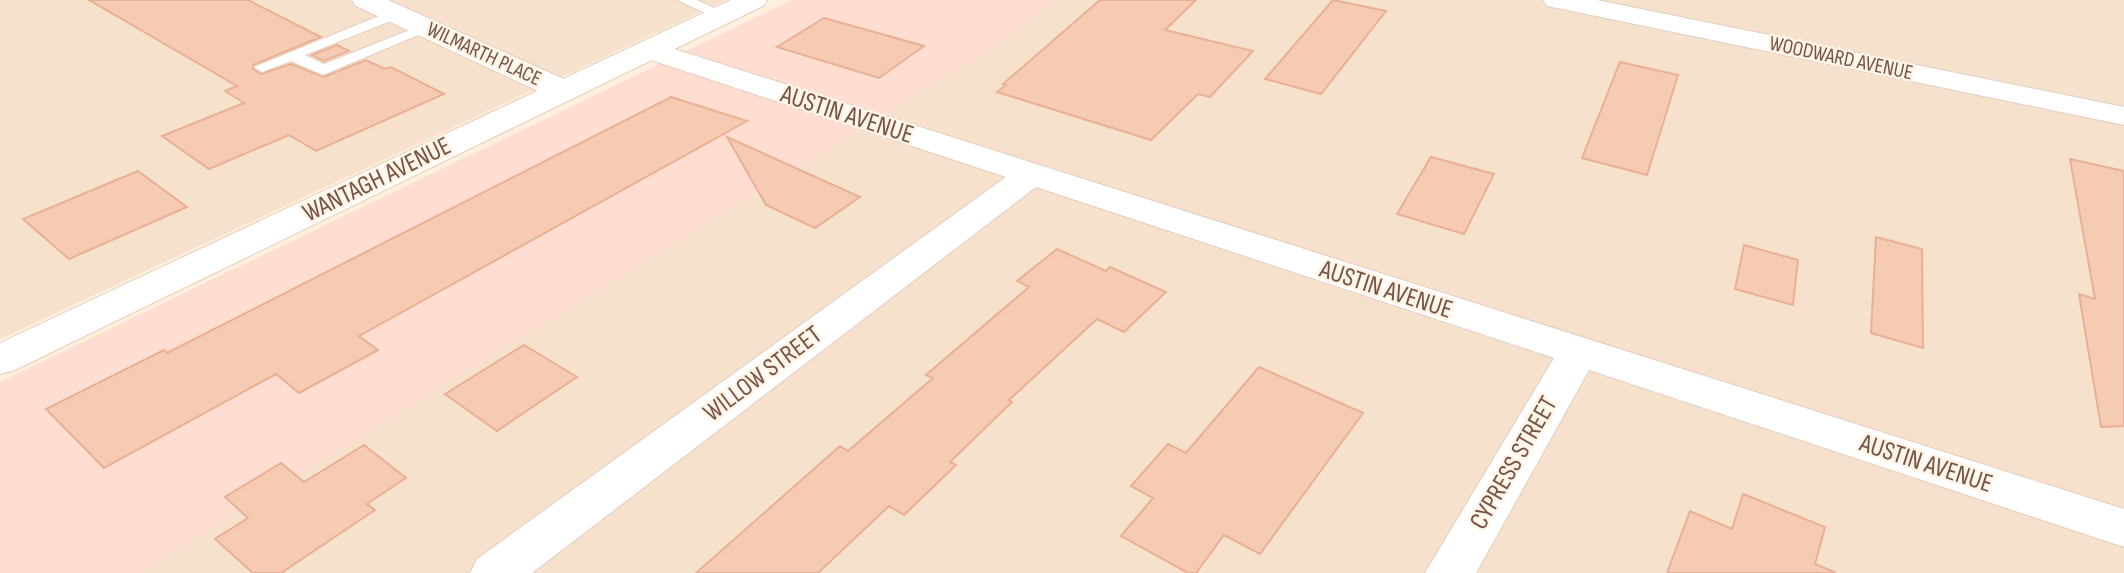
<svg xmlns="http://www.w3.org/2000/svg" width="2124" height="573" font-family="'Sofia Sans Condensed',sans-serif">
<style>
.residential{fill:#f6e1cc}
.commercial{fill:#ffddd1}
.building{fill:#f5cbb4;stroke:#e9b093;stroke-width:2}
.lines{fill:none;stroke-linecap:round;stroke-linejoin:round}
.service-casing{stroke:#e4cdbd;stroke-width:2}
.minor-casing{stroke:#e4cdbd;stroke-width:2}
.secondary-casing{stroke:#eaceb9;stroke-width:2}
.service{fill:#fff;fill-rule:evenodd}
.minor{fill:#fff;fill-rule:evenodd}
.secondary{fill:#fff;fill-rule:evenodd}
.labels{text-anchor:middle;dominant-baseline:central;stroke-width:5;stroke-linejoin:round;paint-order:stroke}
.far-street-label{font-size:21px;fill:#755445;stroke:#fff4e6}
.street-label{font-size:26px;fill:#755445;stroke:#fff4e6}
</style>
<rect width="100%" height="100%" fill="#fef0de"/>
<path class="residential" d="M 0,0 L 726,0 L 0,339 Z
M 1055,0 L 2124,0 L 2124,573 L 139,573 L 1002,42 Z"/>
<path class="commercial" d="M 792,0 L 1055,0 L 1002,42 L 139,573 L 0,573 L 0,382 Z"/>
<path class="building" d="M 89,0 L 248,0 L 321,37 L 253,65 L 253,69 L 261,74 L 291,64 L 324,77 L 366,60 L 385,69 L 391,67 L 444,94 L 316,151 L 289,135 L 209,169 L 162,136 L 244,103 L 225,91 L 237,86 Z
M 1100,0 L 1196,0 L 1165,30 L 1253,51 L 1210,97 L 1198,94 L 1151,140 L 997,92 L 1006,85 L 1003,84 Z
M 1333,0 L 1386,11 L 1321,94 L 1265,79 Z
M 824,18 L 924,46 L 879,78 L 777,47 Z
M 337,45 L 349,51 L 324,61 L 312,55 Z
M 1620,62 L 1678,75 L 1647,175 L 1582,158 Z
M 671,97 L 747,121 L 359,336 L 378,350 L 299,393 L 276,374 L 104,468 L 46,409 L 164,350 L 167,353 Z
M 727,137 L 860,197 L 815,228 L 766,205 Z
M 1431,157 L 1494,174 L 1464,234 L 1397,214 Z
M 2070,159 L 2124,171 L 2124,426 L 2101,427 L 2079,294 L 2095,299 Z
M 138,171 L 187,207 L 69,259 L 23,219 Z
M 1876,237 L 1922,249 L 1923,348 L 1871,333 Z
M 1744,245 L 1798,260 L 1793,305 L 1735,289 Z
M 1057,249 L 1106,271 L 1110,267 L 1166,292 L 1124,332 L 1097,319 L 1009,400 L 1012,402 L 950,462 L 956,465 L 904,515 L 889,506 L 818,573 L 696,573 L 840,446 L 848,451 L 933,378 L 926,375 L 1029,287 L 1017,281 Z
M 524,345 L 577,377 L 497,431 L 445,394 Z
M 1259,367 L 1363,413 L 1260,554 L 1224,535 L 1196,573 L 1188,573 L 1121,536 L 1153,498 L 1131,486 L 1168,444 L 1186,453 Z
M 364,445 L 406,478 L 367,504 L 375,510 L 281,573 L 253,573 L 215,539 L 248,518 L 225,497 L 281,463 L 304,482 Z
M 1743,494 L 1825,527 L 1815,564 L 1836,573 L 1667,573 L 1690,511 L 1732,529 Z"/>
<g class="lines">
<defs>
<path id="service" d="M 677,0 L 697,0 L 729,15 L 721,20 L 716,18 Z
M 396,9 L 404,14 L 401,17 L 305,55 L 324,64 L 422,25 L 432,25 L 435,28 L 323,75 L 291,61 L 262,72 L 254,67 Z"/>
<path id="minor" d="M 352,0 L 388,0 L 575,84 L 579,91 L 575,98 L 564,100 L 553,98 L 356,6 Z
M 1543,0 L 1597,0 L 2124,107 L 2124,125 L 1557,8 L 1547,6 Z
M 649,41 L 2124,509 L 2124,547 L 1589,370 L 1476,573 L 1425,573 L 1554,358 L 1036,187 L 532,573 L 470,573 L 477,559 L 1006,177 L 639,56 L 634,50 L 639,44 Z"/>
<path id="secondary" d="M 731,0 L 767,0 L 763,6 L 15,370 L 0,374 L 0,343 Z"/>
</defs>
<use href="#service" class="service-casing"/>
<use href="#minor" class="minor-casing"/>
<use href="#secondary" class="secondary-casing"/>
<use href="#service" class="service"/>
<use href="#minor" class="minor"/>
<use href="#secondary" class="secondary"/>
</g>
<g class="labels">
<g class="far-street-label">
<text transform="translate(484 54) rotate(25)">WILMARTH PLACE</text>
<text transform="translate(1841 58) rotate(12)">WOODWARD AVENUE</text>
</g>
<g class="street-label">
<text transform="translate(847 115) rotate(18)">AUSTIN AVENUE</text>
<text transform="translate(377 180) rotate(-26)">WANTAGH AVENUE</text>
<text transform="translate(1386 290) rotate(18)">AUSTIN AVENUE</text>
<text transform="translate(763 374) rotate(-37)">WILLOW STREET</text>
<text transform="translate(1514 463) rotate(-60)">CYPRESS STREET</text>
<text transform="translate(1926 464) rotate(18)">AUSTIN AVENUE</text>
</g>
</g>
</svg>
